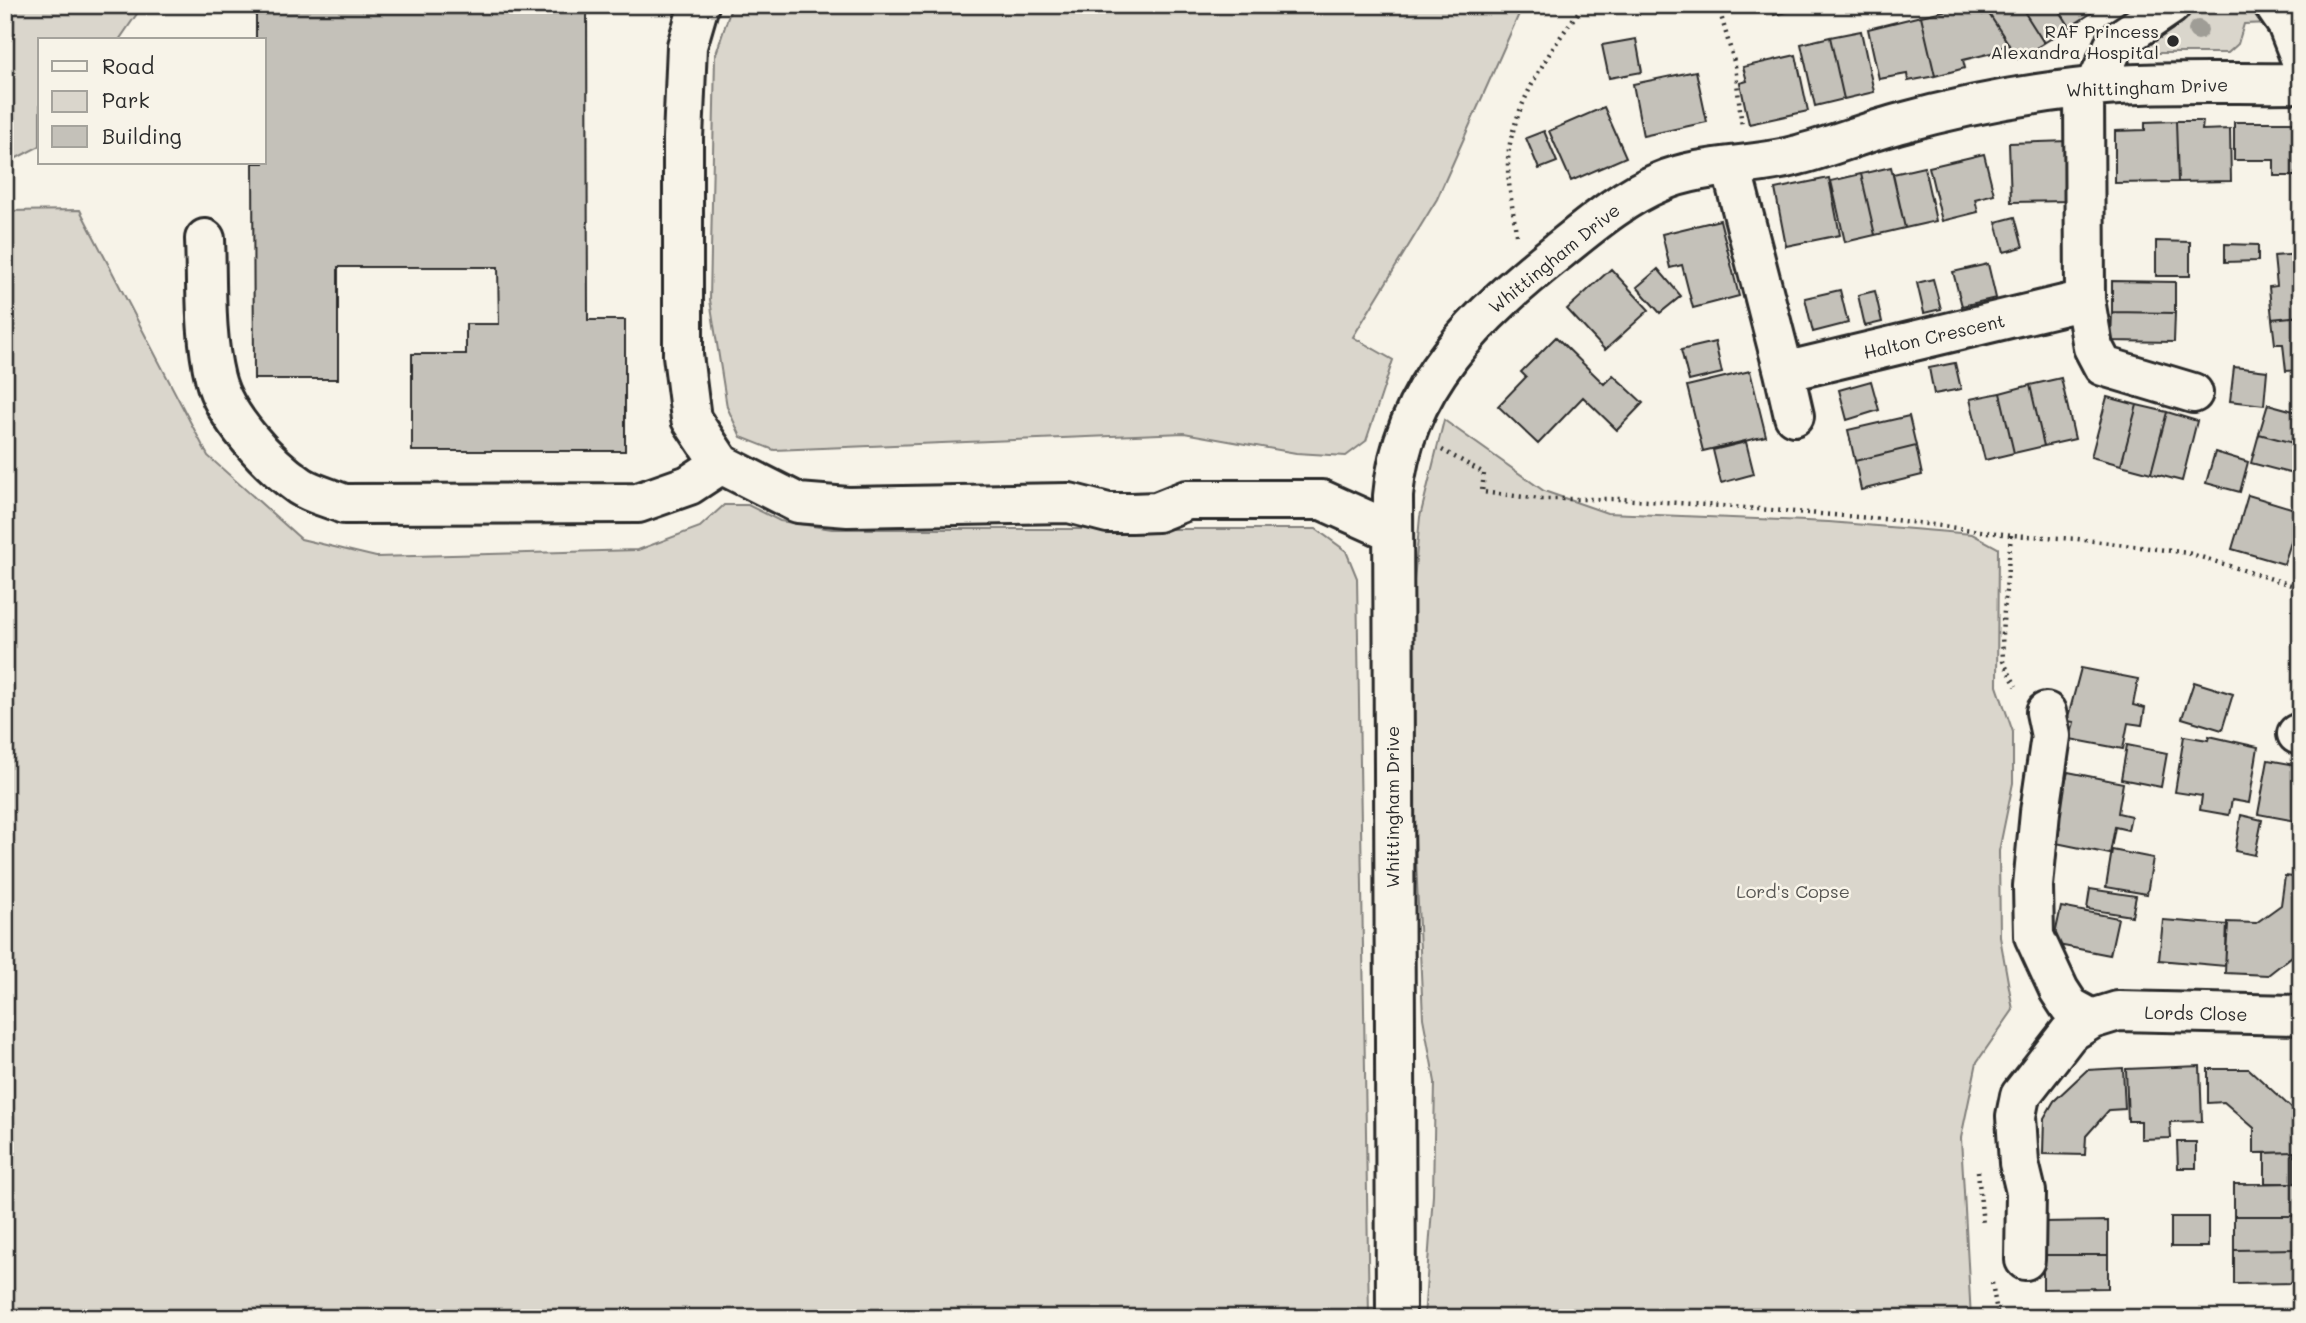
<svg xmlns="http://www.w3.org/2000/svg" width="2306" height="1323" font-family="Mali,sans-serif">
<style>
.green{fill:#dad6cc;stroke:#82807c;stroke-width:2}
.building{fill:#c4c1b9;stroke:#2b2b2b;stroke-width:2}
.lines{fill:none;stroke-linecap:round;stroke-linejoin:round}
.minor-casing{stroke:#2b2b2b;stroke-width:44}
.path{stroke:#2b2b2b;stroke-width:4.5;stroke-dasharray:2 5;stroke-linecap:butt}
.minor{stroke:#f7f3e8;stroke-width:38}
.tree{fill:#9f9d96}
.poi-dot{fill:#2b2b2b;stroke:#f7f3e8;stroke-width:2.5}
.labels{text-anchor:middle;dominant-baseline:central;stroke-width:5;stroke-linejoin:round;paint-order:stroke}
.poi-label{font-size:18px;fill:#2b2b2b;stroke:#f7f3e8;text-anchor:end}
.street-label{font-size:18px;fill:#2b2b2b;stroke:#f7f3e8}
.park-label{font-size:18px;fill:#575653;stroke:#f7f3e8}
</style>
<rect width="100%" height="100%" fill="#f7f3e8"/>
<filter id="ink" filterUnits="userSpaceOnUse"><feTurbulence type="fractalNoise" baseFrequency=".0143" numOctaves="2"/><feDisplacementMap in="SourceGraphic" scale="14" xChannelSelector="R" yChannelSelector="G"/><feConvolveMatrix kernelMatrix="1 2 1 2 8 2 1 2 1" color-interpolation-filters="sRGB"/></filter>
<g filter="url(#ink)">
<path class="green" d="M 5,5 L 143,5 L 119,40 L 40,40 L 40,146 L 5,164 Z
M 732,5 L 1523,5 L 1437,199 L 1353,337 L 1393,360 L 1366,441 L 1346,456 L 1296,453 L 1184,433 L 774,450 L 741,437 L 727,407 L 710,300 L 715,57 Z
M 2191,5 L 2256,5 L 2271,23 L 2244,24 L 2238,44 L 2228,53 L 2128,53 L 2133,45 Z
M 80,210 L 208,456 L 301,539 L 376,557 L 638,550 L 700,527 L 724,505 L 748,505 L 780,521 L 832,529 L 1316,529 L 1346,551 L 1357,578 L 1369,1318 L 5,1318 L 5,211 Z
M 1444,420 L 1544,491 L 1607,513 L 1829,522 L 1972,534 L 1998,548 L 1997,686 L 2013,732 L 2013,783 L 1999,851 L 2000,937 L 2013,1010 L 1977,1062 L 1961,1138 L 1971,1318 L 1424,1318 L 1433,1195 L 1435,1082 L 1423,1018 L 1407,655 L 1420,517 Z"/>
<path class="building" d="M 256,5 L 568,5 L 568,9 L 587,9 L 588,320 L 625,320 L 625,451 L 412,451 L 412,354 L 466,354 L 466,324 L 499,324 L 498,267 L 338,267 L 338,379 L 254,379 L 253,163 L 264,163 L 264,40 L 256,40 Z
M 1772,5 L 1808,5 L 1808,7 L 1774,15 Z
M 1969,5 L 1981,5 L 1983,14 L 1987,11 L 2008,43 L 1992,53 L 1963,60 L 1965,68 L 1935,76 L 1921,16 Z
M 2020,5 L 2056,5 L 2070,27 L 2044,43 Z
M 2020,5 L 2044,43 L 2018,59 L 1984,6 Z
M 2056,5 L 2093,5 L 2096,10 L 2070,27 Z
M 1921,16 L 1935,76 L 1908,81 L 1907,74 L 1879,79 L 1868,29 Z
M 1861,31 L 1874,92 L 1844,99 L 1830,37 Z
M 1830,37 L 1844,99 L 1815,106 L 1801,44 Z
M 1636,39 L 1642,72 L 1609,78 L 1602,45 Z
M 1796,55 L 1808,111 L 1749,124 L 1740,83 L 1747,81 L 1743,67 Z
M 1696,71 L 1707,122 L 1643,136 L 1633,84 Z
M 1604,107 L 1626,157 L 1571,181 L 1549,131 Z
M 2176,121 L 2178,182 L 2115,183 L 2115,131 L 2145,130 L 2145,122 Z
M 2176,121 L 2203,121 L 2202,130 L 2230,129 L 2231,181 L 2178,182 Z
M 2234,122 L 2301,122 L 2301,176 L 2274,176 L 2274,160 L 2234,160 Z
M 1544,131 L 1557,162 L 1539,169 L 1526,138 Z
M 2068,141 L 2070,201 L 2011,202 L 2009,143 Z
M 1984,154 L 1994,194 L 1975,199 L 1978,212 L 1942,221 L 1929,167 Z
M 1891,167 L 1905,228 L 1875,235 L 1861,174 Z
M 1924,167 L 1936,221 L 1905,228 L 1893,174 Z
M 1861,174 L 1875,235 L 1845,242 L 1831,181 Z
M 1829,178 L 1840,235 L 1786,246 L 1775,189 Z
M 2015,217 L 2023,247 L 2004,252 L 1996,222 Z
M 1720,220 L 1739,296 L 1693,308 L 1682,265 L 1670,268 L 1662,234 Z
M 2156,241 L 2190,242 L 2190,276 L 2156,276 Z
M 2225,244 L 2258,245 L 2258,261 L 2225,262 Z
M 2301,254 L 2301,316 L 2272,319 L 2269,287 L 2277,286 L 2274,256 Z
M 1988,264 L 1996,298 L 1962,306 L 1953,272 Z
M 1611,269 L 1649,310 L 1605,350 L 1567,309 Z
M 1658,269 L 1681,296 L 1660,313 L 1637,287 Z
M 1933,279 L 1941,309 L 1924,313 L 1917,283 Z
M 2112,281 L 2175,282 L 2175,313 L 2112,312 Z
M 1840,290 L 1848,323 L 1813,332 L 1805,298 Z
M 1875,291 L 1882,322 L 1865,326 L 1858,295 Z
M 2112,312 L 2175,313 L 2174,342 L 2111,341 Z
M 2301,316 L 2301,370 L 2286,371 L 2283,344 L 2275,344 L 2272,319 Z
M 1556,337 L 1604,384 L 1613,375 L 1643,403 L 1617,430 L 1583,397 L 1538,444 L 1498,406 L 1526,377 L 1521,372 Z
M 1715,342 L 1722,373 L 1689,381 L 1681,350 Z
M 1955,363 L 1961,389 L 1934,394 L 1929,368 Z
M 2234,367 L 2267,371 L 2264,405 L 2230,401 Z
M 1750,371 L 1766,436 L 1703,451 L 1687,386 Z
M 2061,378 L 2075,439 L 2044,446 L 2030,385 Z
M 1871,381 L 1879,410 L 1847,420 L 1839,390 Z
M 2030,385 L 2044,446 L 2014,453 L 2000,393 Z
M 2000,393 L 2014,453 L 1985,460 L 1970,399 Z
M 2107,397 L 2137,405 L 2121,465 L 2091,457 Z
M 2268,404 L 2301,413 L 2301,445 L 2259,434 Z
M 2137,405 L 2167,412 L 2151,473 L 2121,465 Z
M 2167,412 L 2197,421 L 2182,481 L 2151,473 Z
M 1909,416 L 1916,446 L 1855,461 L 1848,430 Z
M 2259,434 L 2301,445 L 2301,476 L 2251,463 Z
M 1746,442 L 1754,474 L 1721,483 L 1713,450 Z
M 1916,446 L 1922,475 L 1861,490 L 1855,461 Z
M 2215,452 L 2248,462 L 2240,492 L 2206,483 Z
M 2248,495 L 2301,511 L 2284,564 L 2232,549 Z
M 2081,668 L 2138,679 L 2133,705 L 2145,708 L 2142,725 L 2128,723 L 2123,749 L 2070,739 L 2074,722 L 2067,721 Z
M 2194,682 L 2233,694 L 2222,730 L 2182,718 Z
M 2184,736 L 2208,740 L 2209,736 L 2258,747 L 2249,803 L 2232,800 L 2229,815 L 2200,810 L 2202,796 L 2175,792 Z
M 2127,745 L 2167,753 L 2161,787 L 2121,779 Z
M 2268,760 L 2301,766 L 2301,822 L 2258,814 Z
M 2068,772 L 2123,783 L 2118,813 L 2131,816 L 2128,830 L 2115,827 L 2110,854 L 2056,843 L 2060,827 L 2053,825 Z
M 2241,815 L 2262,820 L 2255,855 L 2235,851 Z
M 2112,850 L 2153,858 L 2147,894 L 2106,887 Z
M 2285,876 L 2301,878 L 2301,949 L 2268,975 L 2225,973 L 2227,922 L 2256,923 L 2281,905 Z
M 2090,889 L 2136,896 L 2132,916 L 2087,909 Z
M 2061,907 L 2118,918 L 2110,955 L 2053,944 Z
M 2163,920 L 2228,925 L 2225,966 L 2159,960 Z
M 2200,1066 L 2202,1121 L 2170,1122 L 2171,1138 L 2141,1139 L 2141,1121 L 2128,1121 L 2126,1069 Z
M 2123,1068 L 2125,1109 L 2109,1110 L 2086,1136 L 2085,1155 L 2043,1154 L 2044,1118 L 2054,1101 L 2087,1070 Z
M 2208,1069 L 2249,1069 L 2299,1115 L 2299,1152 L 2254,1153 L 2254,1128 L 2224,1102 L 2208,1103 Z
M 2177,1142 L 2196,1142 L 2196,1168 L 2178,1168 Z
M 2294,1152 L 2294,1183 L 2265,1183 L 2265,1153 Z
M 2299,1183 L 2299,1216 L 2234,1216 L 2234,1184 Z
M 2234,1216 L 2299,1216 L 2300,1249 L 2234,1250 Z
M 2171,1217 L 2208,1217 L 2208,1247 L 2171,1247 Z
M 2108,1221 L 2108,1255 L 2043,1255 L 2042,1222 Z
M 2300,1249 L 2300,1283 L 2234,1284 L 2234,1250 Z
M 2043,1255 L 2108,1255 L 2108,1288 L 2043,1289 Z"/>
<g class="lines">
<defs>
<path id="minor" d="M 699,5 L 687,46 L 683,138 L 683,355 L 691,419 L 721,464
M 2274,5 L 2287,24 L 2301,60
M 2095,87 L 2115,43 L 2171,5
M 1731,166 L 1784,372 L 2085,300 L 2084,88
M 205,239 C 207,284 204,333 215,378 C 224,416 268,464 300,486 C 312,494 330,498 344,504 L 638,503 L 689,485 L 721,464 L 798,503 L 848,507 L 1069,503 L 1108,513 L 1131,513 L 1157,512 L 1187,500 L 1322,500 L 1391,531
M 2085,300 L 2093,347 L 2103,366 L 2193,393
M 1784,372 L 1794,416
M 2046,712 L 2051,736 L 2040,812 L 2033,886 L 2034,936 L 2059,990 L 2070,1007 L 2092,1019
M 2297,734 L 2301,735
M 2025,1260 L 2026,1192 L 2019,1163 L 2016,1116 L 2020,1096 L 2069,1033 L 2092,1019 L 2118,1011 L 2301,1015
M 1396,1318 L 1393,496 C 1402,386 1480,313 1561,249 C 1592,224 1624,197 1660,182 C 1704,163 1753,168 1798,155 C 1832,146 1864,133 1897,124 C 1954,108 2014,96 2073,89 C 2148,80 2225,84 2301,83"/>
</defs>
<use href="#minor" class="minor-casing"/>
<path class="path" d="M 1718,5 L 1735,65 L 1742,127
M 1721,12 L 1741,5
M 1516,235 C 1514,212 1508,189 1508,165 C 1507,114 1553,44 1584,5
M 1442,450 L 1484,473 L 1482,492 L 1541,499 L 1620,499 L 1721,506 L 1895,520 L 2011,535 L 2077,539 L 2188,553 L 2301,588
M 2011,535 L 2002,633 L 2003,661 L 2016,686
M 1978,1171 L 1983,1225
M 1992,1283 L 1998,1318"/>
<use href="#minor" class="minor"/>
</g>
<circle class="tree" cx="2198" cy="30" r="10"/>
</g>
<circle class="poi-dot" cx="2173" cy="41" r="7"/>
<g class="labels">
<g class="poi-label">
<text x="2159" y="31">RAF Princess<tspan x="2159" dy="21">Alexandra Hospital</tspan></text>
</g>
<g class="street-label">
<text transform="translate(2147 87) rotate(-2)">Whittingham Drive</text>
<text transform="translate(1554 258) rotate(-39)">Whittingham Drive</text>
<text transform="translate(1934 336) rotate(-13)">Halton Crescent</text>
<text transform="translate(1392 807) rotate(-90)">Whittingham Drive</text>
<text transform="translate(2196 1013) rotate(1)">Lords Close</text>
</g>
<g class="park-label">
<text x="1793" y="891">Lord's Copse</text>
</g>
</g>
<rect width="2306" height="1323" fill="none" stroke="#f7f3e8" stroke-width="28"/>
<rect x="14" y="14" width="2278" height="1295" fill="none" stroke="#2b2b2b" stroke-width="2.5" filter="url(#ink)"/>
<rect x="38" y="38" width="228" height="126" fill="#f7f3e8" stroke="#a5a39c" stroke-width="2"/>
<rect x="52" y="61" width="35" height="10" fill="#f7f3e8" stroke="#a5a39c" stroke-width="2"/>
<text x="102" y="74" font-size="21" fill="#2b2b2b">Road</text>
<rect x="52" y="91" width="35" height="21" fill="#dad6cc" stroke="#a5a39c" stroke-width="2"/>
<text x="102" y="108" font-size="21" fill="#2b2b2b">Park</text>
<rect x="52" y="126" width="35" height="21" fill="#c4c1b9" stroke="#a5a39c" stroke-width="2"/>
<text x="102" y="144" font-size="21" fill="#2b2b2b">Building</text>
</svg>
